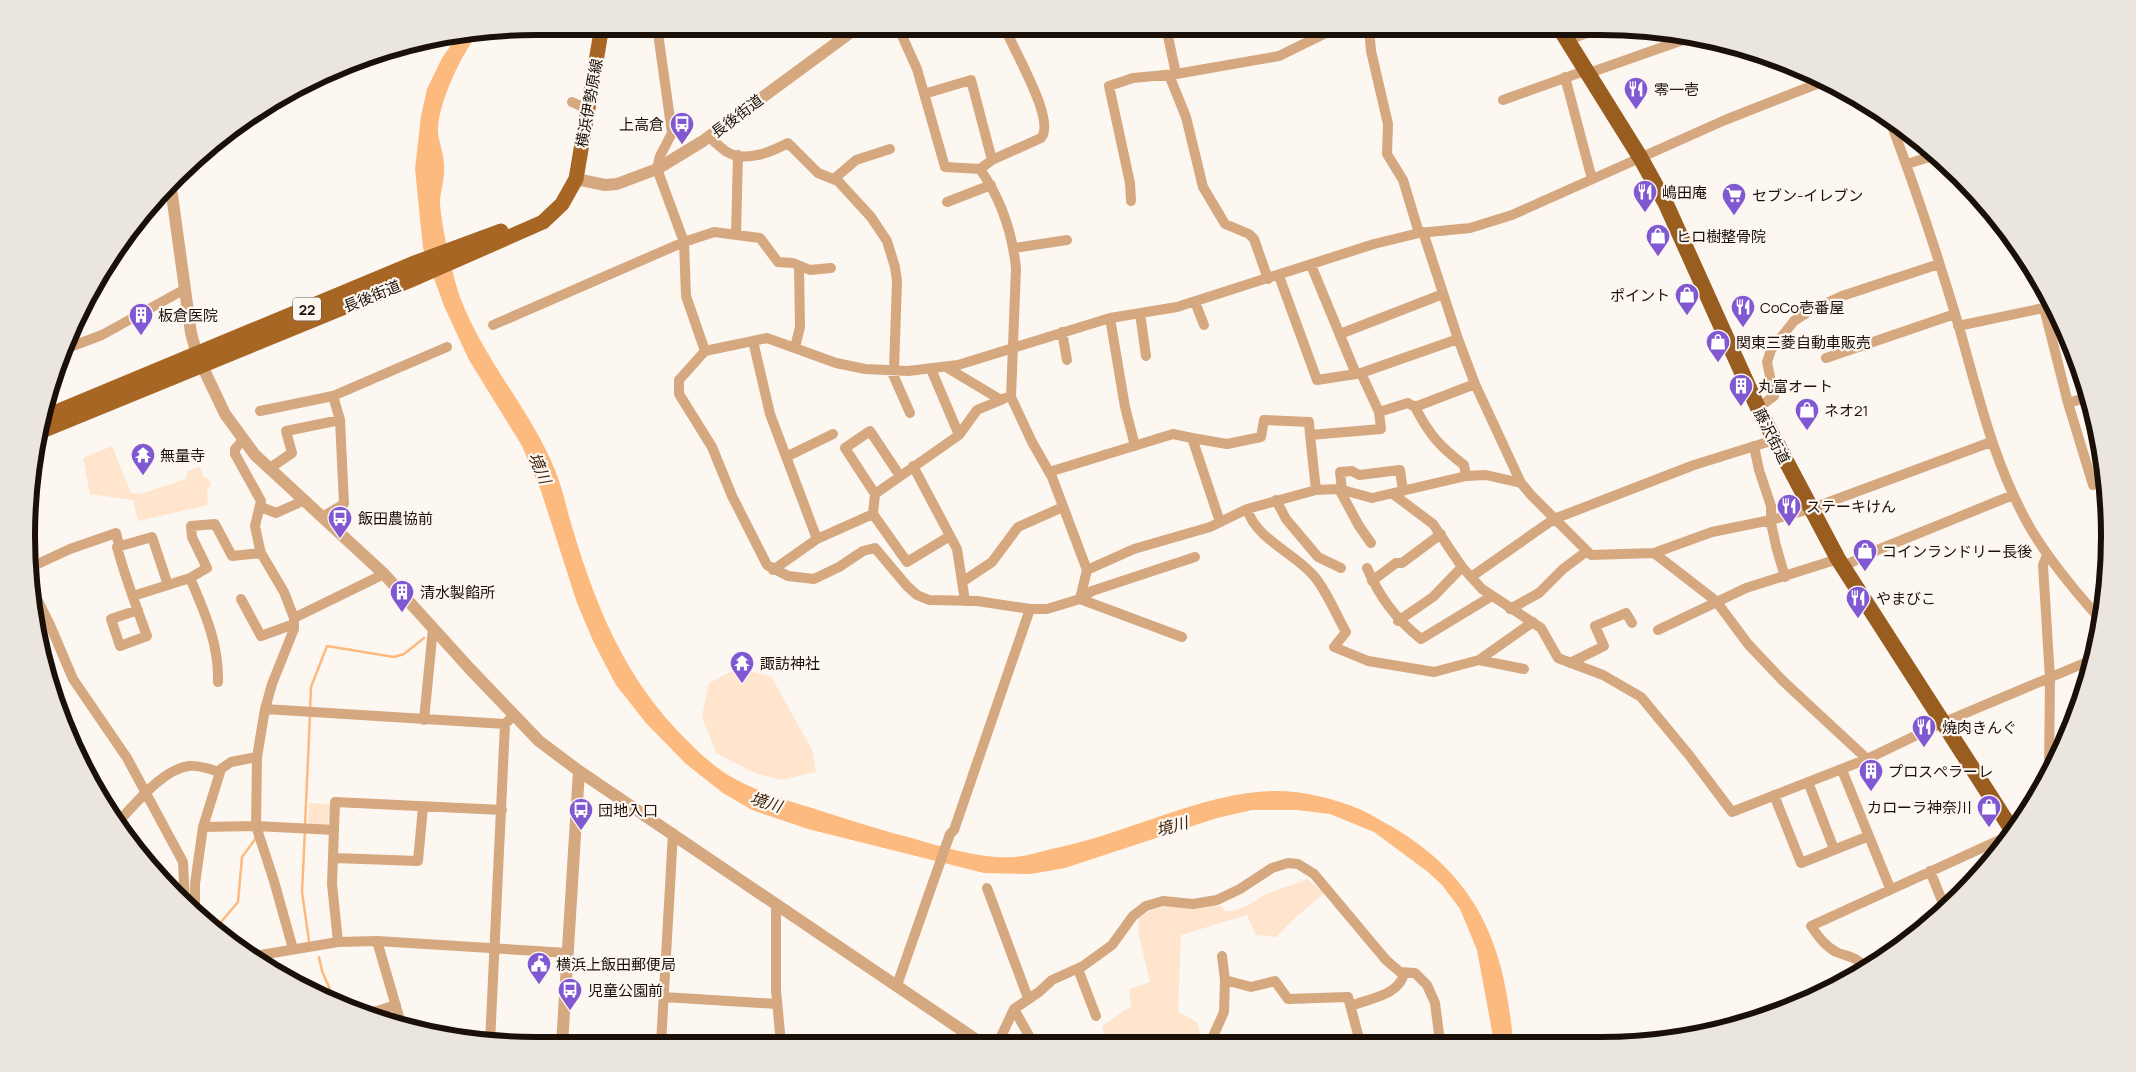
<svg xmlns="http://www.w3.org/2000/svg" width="2136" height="1072" font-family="Manrope,'Noto Sans JP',sans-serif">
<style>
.green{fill:#ffe4ce}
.water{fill:#fdba7f}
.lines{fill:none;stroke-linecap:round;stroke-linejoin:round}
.stream{stroke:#fdba7f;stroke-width:2.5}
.minor{stroke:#d6a880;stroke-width:10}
.tertiary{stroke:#d6a880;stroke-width:12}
.primary{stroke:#a76624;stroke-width:15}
.trunk{stroke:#995d20;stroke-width:16}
.labels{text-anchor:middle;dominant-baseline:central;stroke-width:4.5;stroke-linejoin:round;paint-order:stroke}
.shield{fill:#fdf7f2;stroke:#5e554e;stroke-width:1}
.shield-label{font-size:14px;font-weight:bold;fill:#1a1007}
.poi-label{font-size:15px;fill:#1a1007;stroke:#fdf7f2;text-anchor:start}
.street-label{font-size:15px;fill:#1a1007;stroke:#fdf7f2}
.water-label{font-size:16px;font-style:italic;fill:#3e2309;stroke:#fdf7f2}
.rim{fill:none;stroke:#1a1007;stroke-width:6}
</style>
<rect width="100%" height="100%" fill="#fdf7f2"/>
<path class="green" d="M 112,446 L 131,493 L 140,494 L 186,479 L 187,471 L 200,467 L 203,476 L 210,481 L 211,486 L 207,489 L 208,505 L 138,521 L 133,500 L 90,494 L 83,458 Z
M 736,669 L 771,676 L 813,752 L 816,772 L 781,780 L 755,773 L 716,753 L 702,717 L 709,683 Z
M 309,803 L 330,804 L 328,826 L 308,826 Z
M 1307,879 L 1325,893 L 1297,916 L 1276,937 L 1256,935 L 1247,915 L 1181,935 L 1178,1012 L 1197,1022 L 1203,1043 L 1152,1043 L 1146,1034 L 1107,1043 L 1102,1026 L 1131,1006 L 1129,989 L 1150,982 L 1138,932 L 1139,918 C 1162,899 1194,907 1222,906 L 1224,911 C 1246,912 1255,898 1274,891 C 1286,886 1294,885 1307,879 Z"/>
<path class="water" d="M 479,32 C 462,53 438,103 438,130 C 438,141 444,153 444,165 C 445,178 441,188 440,201 C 440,220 453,278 460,297 C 483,359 530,409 555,470 C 563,489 567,511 573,530 C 595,603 622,671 675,728 C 690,744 710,764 728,775 C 755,791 783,799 812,808 C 846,819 880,830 915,839 C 943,847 982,859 1012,857 C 1026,857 1041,851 1056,848 C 1126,834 1201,793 1272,791 C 1299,790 1334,798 1359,809 C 1370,813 1380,821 1391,826 C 1478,877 1505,945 1513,1042 L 1494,1042 L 1477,950 L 1460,909 L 1442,885 L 1428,872 L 1374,832 L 1330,814 L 1297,810 L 1252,810 L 1217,818 L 1065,868 L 1031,874 L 984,873 L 808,829 L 752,810 L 723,793 L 686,764 L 646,723 L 616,685 L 594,643 L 577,603 L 541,491 L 522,446 L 469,360 L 444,306 L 423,248 L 415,169 L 421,116 L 427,89 L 442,58 L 459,34 Z"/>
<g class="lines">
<path class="stream" d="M 310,710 L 311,687 L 327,646 L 394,657 L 404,654 L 424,638
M 305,825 L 310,715
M 305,830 L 302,892 L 309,941
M 215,929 L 238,902 L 242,857 L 256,838
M 319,957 L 322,971 L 336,1003"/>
<path class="minor" d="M 657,26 L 672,133 L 660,156 L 657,169 L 684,242 L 686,296 L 705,351
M 898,27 L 917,69 L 945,167 L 980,169 L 992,160 L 1041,138 C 1057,120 1011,47 1005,27
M 1369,27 L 1371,51 L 1388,124 L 1387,154 L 1403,180 L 1419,233
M 1568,40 L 1603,27
M 1704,44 L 1712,40
M 1589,73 L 1683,40 L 1681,35
M 1176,74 L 1279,56 L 1328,32 L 1352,27
M 1169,75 L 1186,117 L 1203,187 L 1225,224 L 1249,234 L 1254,239 L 1268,279
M 1565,77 L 1592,179
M 924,94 L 971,80 L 992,160
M 1503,100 L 1587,70
M 572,102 L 587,109
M 1889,118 C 1915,187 1938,256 1959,327 C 1979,397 1993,461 2029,526 C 2049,560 2074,590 2100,619
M 709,137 C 715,142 721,148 727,152 C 746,163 771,152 788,143 L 818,173 L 838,181 L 871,217 L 887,241 L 895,267 L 897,281 L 894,370
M 1907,164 L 1936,155
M 980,169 C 1001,199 1012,231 1016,268 L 1011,397 L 1032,442 L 1052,477 L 1087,570 L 1080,599
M 834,179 L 856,160 L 890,149
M 1131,201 L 1130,183 L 1109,86 L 1133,78 L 1176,74 L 1166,27
M 947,202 L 991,185
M 1423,232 L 1458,339 L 1475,384 L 1521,483 L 1532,496 L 1591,555 L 1654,553 L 1716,601 L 1748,644 L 1783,681 L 1867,759
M 736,234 L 738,155
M 1014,248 L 1067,240
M 1311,265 L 1356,374 L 1361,373 L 1379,412 L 1381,429 L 1310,435 L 1316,490
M 1279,276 L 1317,380 L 1356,374
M 1195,302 L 1204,325
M 2044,308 L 2068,403 L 2093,485
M 1140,313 L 1146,356
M 1110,318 L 1125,407 L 1135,446
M 493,325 L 684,242 L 714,232 L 760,238 L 778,262 L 793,263 L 810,270 L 831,268
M 1958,326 L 2053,306
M 1062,332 L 1067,360
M 1340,334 L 1443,294
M 753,341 L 770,414 L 817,539
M 795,347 L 800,327 L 799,266
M 62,350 L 102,335 L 185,289
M 1826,358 L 1955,314
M 946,367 L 1001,400 L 1005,398
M 931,369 L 959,435
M 891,370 L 910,413
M 1361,373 L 1458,339
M 2068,403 L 2088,397
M 1758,408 L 1774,396 L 1767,362 L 1771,350 L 1794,321 L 1811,310 L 1842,296 L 1939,264
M 260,411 L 333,396 L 447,347
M 1379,412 L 1408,403 L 1415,407
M 1192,438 L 1227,444 L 1261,437 L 1264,420 L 1309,422 L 1310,435
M 243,440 L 235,449 L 235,454 L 261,501 L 255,526 L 259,545 L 261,553 L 284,592 L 294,618
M 1754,446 L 1759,470 L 1771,506 L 1771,523 L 1776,546 L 1785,577
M 786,457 L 833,434
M 913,466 L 957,549 L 965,601
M 270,468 L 292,453 L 286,431 L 340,420
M 1049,472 L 1173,434 L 1192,438 L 1220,522
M 1466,476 L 1486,475 L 1521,483
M 1339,489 L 1359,526 L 1371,543
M 1342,490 L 1340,472 L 1352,471 L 1359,475 L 1400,470 L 1403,491
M 875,494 L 845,448 L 870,431 L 900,476
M 1393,494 L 1433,524 L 1462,567 L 1482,589 L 1541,628 L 1558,658 L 1603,675 L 1641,697 L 1689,755 L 1732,812 L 1867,759 L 1942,723 L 2094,659
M 1276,500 L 1286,519 L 1318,557 L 1341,568
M 261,507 L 276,513 L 305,500
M 1247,509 C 1256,539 1293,552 1313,575 C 1326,589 1336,615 1346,632 L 1334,647 L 1368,661 L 1434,672 L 1479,660 L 1533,622
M 873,514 L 907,562 L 950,536
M 324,516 L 344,504 L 340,420 L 333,396
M 1654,553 L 1712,532 L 1771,520 L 1810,509 L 1991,442
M 2047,555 L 2043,565 L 2050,679 L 2049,773
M 1843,567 L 1865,555 L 2013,495
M 29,568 L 70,549 L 116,533 L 119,545
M 1367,568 C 1380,598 1396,619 1421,639 L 1492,596
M 773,570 L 817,539 L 873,514 L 875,494 L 959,435 L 977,410 L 1001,400
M 1087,570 L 1134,549 L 1210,527 L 1247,509 L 1316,490 L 1339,489 L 1372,498 L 1466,476 L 1464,465 C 1439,446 1429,434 1415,407 L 1475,384
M 1471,577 L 1554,519 L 1694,465 L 1774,440
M 190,578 C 205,613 219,644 218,682
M 1372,581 L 1396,563 L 1402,563 L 1441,534
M 962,582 L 992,562 L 1018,527 L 1063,507
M 30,585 L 50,625 L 73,679 L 127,758 L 183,862 L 185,904
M 133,596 L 190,578 L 207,568 L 192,537 L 191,526 L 215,524 L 232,556 L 261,553
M 241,599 L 261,636 L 294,624
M 1080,599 L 1092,591 L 1195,557
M 1510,609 L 1539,593 L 1563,569 L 1587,551
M 138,610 L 111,619 L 120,646 L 147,636 C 136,606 125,577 117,547 L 152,537 L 168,585
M 1398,621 L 1433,597 L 1462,567
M 1658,630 L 1746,588 L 1838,559
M 1182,637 L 1080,599 L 1047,609 L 1030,609 L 977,601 L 929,600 L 917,595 L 907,586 L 875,548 L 863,551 L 839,567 L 814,579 L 788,576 L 767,565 L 732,496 L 712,447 L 679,394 L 679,380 L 705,351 L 767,338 L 836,363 L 865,369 L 908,371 L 958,365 L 1110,318 L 1177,307 L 1374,244 L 1419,233 L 1470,228 L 1512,215 L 1725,120 L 1827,80
M 1479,660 L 1524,669
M 1570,663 L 1604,646 L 1595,626 L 1626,613 L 1632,623
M 265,709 L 505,724 L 509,720
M 424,720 L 433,628
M 1842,770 L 1890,888
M 1808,782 L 1834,849
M 1774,795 L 1801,863 L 1869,836
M 116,824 C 134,806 162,769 189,766 C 199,765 210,769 219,772
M 203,827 L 221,769 L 231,762 L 257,757
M 334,858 L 418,861 L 423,807
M 1930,871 L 1945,908
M 987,888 L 1028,998
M 776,904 L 776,990 L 781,1044
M 195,913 L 195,884 L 203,827 L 256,826 L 334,830
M 377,941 L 402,1027
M 338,942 L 332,884 L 335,802 L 502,810
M 293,949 L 274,881 L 256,826 L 257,757 L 265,709 L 272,684 L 294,629 L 294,618 L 384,574
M 249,957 L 338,942 L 377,941 L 568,953
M 1864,967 C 1856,956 1848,957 1836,952 C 1825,946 1818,936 1811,926 L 2006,837
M 1078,969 L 1096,1016
M 1225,980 L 1251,987 L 1275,981 L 1288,999 L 1348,997 L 1360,1042
M 897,985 L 950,834 L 954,830 L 1030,609
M 664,997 L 777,1004
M 1351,1006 C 1370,998 1399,996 1404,973
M 1014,1009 L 1033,1043
M 367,1014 L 396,1005
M 490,1043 L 505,724
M 998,1043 L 1014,1009 L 1039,992 L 1052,980 L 1083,966 L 1112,945 L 1133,916 L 1146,906 L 1163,901 L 1193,904 L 1217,900 L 1240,889 L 1272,868 L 1288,863 L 1298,864 L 1314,874 L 1386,960 L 1400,972 L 1415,973 L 1427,985 L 1435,1003 L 1440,1042
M 1210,1043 L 1224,1012 L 1225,980 L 1222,956
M 661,1044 L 673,833"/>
<path class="tertiary" d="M 576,179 L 605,185 L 617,184 L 657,169 L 703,141 L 858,27
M 169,185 L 172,195 L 191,333 L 197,355 L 225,414 L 255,455 L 384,574 L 470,669 L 539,741 L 579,771 L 981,1043
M 562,1045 L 579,771"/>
<path class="primary" d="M 42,418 L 417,262 L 501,231
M 37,433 L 418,277 L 543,222 L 562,204 L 576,179 L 602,26"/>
<path class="trunk" d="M 1559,27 L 1640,157 L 1666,204 L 1758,408 L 1838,559 L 2012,830"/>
</g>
<defs>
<symbol id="restaurant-pin" viewBox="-11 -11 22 30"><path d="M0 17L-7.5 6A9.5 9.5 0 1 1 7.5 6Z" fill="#8058d2" stroke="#fdf7f2"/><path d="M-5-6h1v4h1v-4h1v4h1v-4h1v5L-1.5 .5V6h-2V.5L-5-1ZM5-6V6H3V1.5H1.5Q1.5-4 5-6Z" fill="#fff"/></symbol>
<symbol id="bus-pin" viewBox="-11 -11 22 30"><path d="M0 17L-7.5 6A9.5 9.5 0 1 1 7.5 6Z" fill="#8058d2" stroke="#fdf7f2"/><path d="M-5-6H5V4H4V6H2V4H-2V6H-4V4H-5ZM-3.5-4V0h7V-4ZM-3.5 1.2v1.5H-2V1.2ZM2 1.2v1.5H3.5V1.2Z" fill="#fff"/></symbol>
<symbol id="supermarket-pin" viewBox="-11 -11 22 30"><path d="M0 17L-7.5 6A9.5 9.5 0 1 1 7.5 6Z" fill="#8058d2" stroke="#fdf7f2"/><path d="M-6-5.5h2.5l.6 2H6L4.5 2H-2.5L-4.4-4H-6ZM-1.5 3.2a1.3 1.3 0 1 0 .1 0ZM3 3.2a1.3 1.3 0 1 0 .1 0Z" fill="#fff"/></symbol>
<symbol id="shop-pin" viewBox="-11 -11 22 30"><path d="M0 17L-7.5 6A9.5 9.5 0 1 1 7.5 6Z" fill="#8058d2" stroke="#fdf7f2"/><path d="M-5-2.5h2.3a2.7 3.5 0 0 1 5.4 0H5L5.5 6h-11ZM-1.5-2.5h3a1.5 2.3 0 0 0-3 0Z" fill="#fff"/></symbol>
<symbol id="building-pin" viewBox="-11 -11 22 30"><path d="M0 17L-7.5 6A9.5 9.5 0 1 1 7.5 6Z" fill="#8058d2" stroke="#fdf7f2"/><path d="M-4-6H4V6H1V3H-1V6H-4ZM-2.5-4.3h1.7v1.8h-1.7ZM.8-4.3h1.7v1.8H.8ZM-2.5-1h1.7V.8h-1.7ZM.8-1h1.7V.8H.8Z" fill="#fff"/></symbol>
<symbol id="temple-pin" viewBox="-11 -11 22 30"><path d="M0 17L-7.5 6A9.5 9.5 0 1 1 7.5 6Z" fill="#8058d2" stroke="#fdf7f2"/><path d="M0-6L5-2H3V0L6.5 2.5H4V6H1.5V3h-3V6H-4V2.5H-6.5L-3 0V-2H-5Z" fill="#fff"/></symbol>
<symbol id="civic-pin" viewBox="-11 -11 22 30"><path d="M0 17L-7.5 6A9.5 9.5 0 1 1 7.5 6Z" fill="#8058d2" stroke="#fdf7f2"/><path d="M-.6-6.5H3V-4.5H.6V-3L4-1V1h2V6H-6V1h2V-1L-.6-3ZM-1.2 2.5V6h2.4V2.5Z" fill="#fff"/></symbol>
</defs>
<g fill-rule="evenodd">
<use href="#restaurant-pin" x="1622" y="75" width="28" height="38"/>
<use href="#bus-pin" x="668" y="110" width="28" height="38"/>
<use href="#restaurant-pin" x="1631" y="178" width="28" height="38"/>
<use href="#supermarket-pin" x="1720" y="181" width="28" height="38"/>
<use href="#shop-pin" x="1644" y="222" width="28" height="38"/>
<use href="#shop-pin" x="1673" y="281" width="28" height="38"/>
<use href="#restaurant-pin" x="1729" y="293" width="28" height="38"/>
<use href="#building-pin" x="127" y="301" width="28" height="38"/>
<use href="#shop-pin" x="1704" y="328" width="28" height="38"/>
<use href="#building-pin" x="1727" y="372" width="28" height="38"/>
<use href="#shop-pin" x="1793" y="396" width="28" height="38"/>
<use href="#temple-pin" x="129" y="441" width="28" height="38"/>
<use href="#restaurant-pin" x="1775" y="492" width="28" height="38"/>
<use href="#bus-pin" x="326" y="504" width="28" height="38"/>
<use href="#shop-pin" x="1851" y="537" width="28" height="38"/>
<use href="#building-pin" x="388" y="578" width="28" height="38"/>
<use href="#restaurant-pin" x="1844" y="584" width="28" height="38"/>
<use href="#temple-pin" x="728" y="649" width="28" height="38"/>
<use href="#restaurant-pin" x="1910" y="713" width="28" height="38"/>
<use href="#building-pin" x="1857" y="757" width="28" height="38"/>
<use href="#shop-pin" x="1975" y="793" width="28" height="38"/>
<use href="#bus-pin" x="567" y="796" width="28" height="38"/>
<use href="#civic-pin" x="525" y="950" width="28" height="38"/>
<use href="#bus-pin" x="556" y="976" width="28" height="38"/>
</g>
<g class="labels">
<rect class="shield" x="293" y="297.5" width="28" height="23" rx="4"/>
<g class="shield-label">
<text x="307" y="309">22</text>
</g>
<g class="poi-label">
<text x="1654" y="89">零一壱</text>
<text x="664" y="124" text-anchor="end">上高倉</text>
<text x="1662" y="192">嶋田庵</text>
<text x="1752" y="195">セブン-イレブン</text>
<text x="1676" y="236">ヒロ樹整骨院</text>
<text x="1670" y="295" text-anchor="end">ポイント</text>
<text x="1760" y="307">CoCo壱番屋</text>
<text x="158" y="315">板倉医院</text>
<text x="1736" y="342">関東三菱自動車販売</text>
<text x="1758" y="386">丸富オート</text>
<text x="1824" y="410">ネオ21</text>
<text x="160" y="455">無量寺</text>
<text x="1806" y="506">ステーキけん</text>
<text x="358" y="518">飯田農協前</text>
<text x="1882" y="551">コインランドリー長後</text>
<text x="420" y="592">清水製餡所</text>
<text x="1876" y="598">やまびこ</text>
<text x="760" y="663">諏訪神社</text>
<text x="1942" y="727">焼肉きんぐ</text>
<text x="1888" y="771">プロスぺラーレ</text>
<text x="1972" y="807" text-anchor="end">カローラ神奈川</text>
<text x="598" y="810">団地入口</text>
<text x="556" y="964">横浜上飯田郵便局</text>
<text x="588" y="990">児童公園前</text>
</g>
<g class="street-label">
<text transform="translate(589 103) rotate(-80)">横浜伊勢原線</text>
<text transform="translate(737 116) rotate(-37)">長後街道</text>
<text transform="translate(372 296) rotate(-22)">長後街道</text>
<text transform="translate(1772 436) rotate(63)">藤沢街道</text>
</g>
<g class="water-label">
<text transform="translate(540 468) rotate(67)">境川</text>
<text transform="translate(766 802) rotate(17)">境川</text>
<text transform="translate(1172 826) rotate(-15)">境川</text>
</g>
</g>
<path d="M0 0H2136V1072H0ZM536 35H1600A501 501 0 0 1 2101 536V536A501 501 0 0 1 1600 1037H536A501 501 0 0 1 35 536V536A501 501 0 0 1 536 35Z" fill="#ebe5df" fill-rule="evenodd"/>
<path class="rim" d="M536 35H1600A501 501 0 0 1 2101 536V536A501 501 0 0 1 1600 1037H536A501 501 0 0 1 35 536V536A501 501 0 0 1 536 35Z"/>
</svg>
